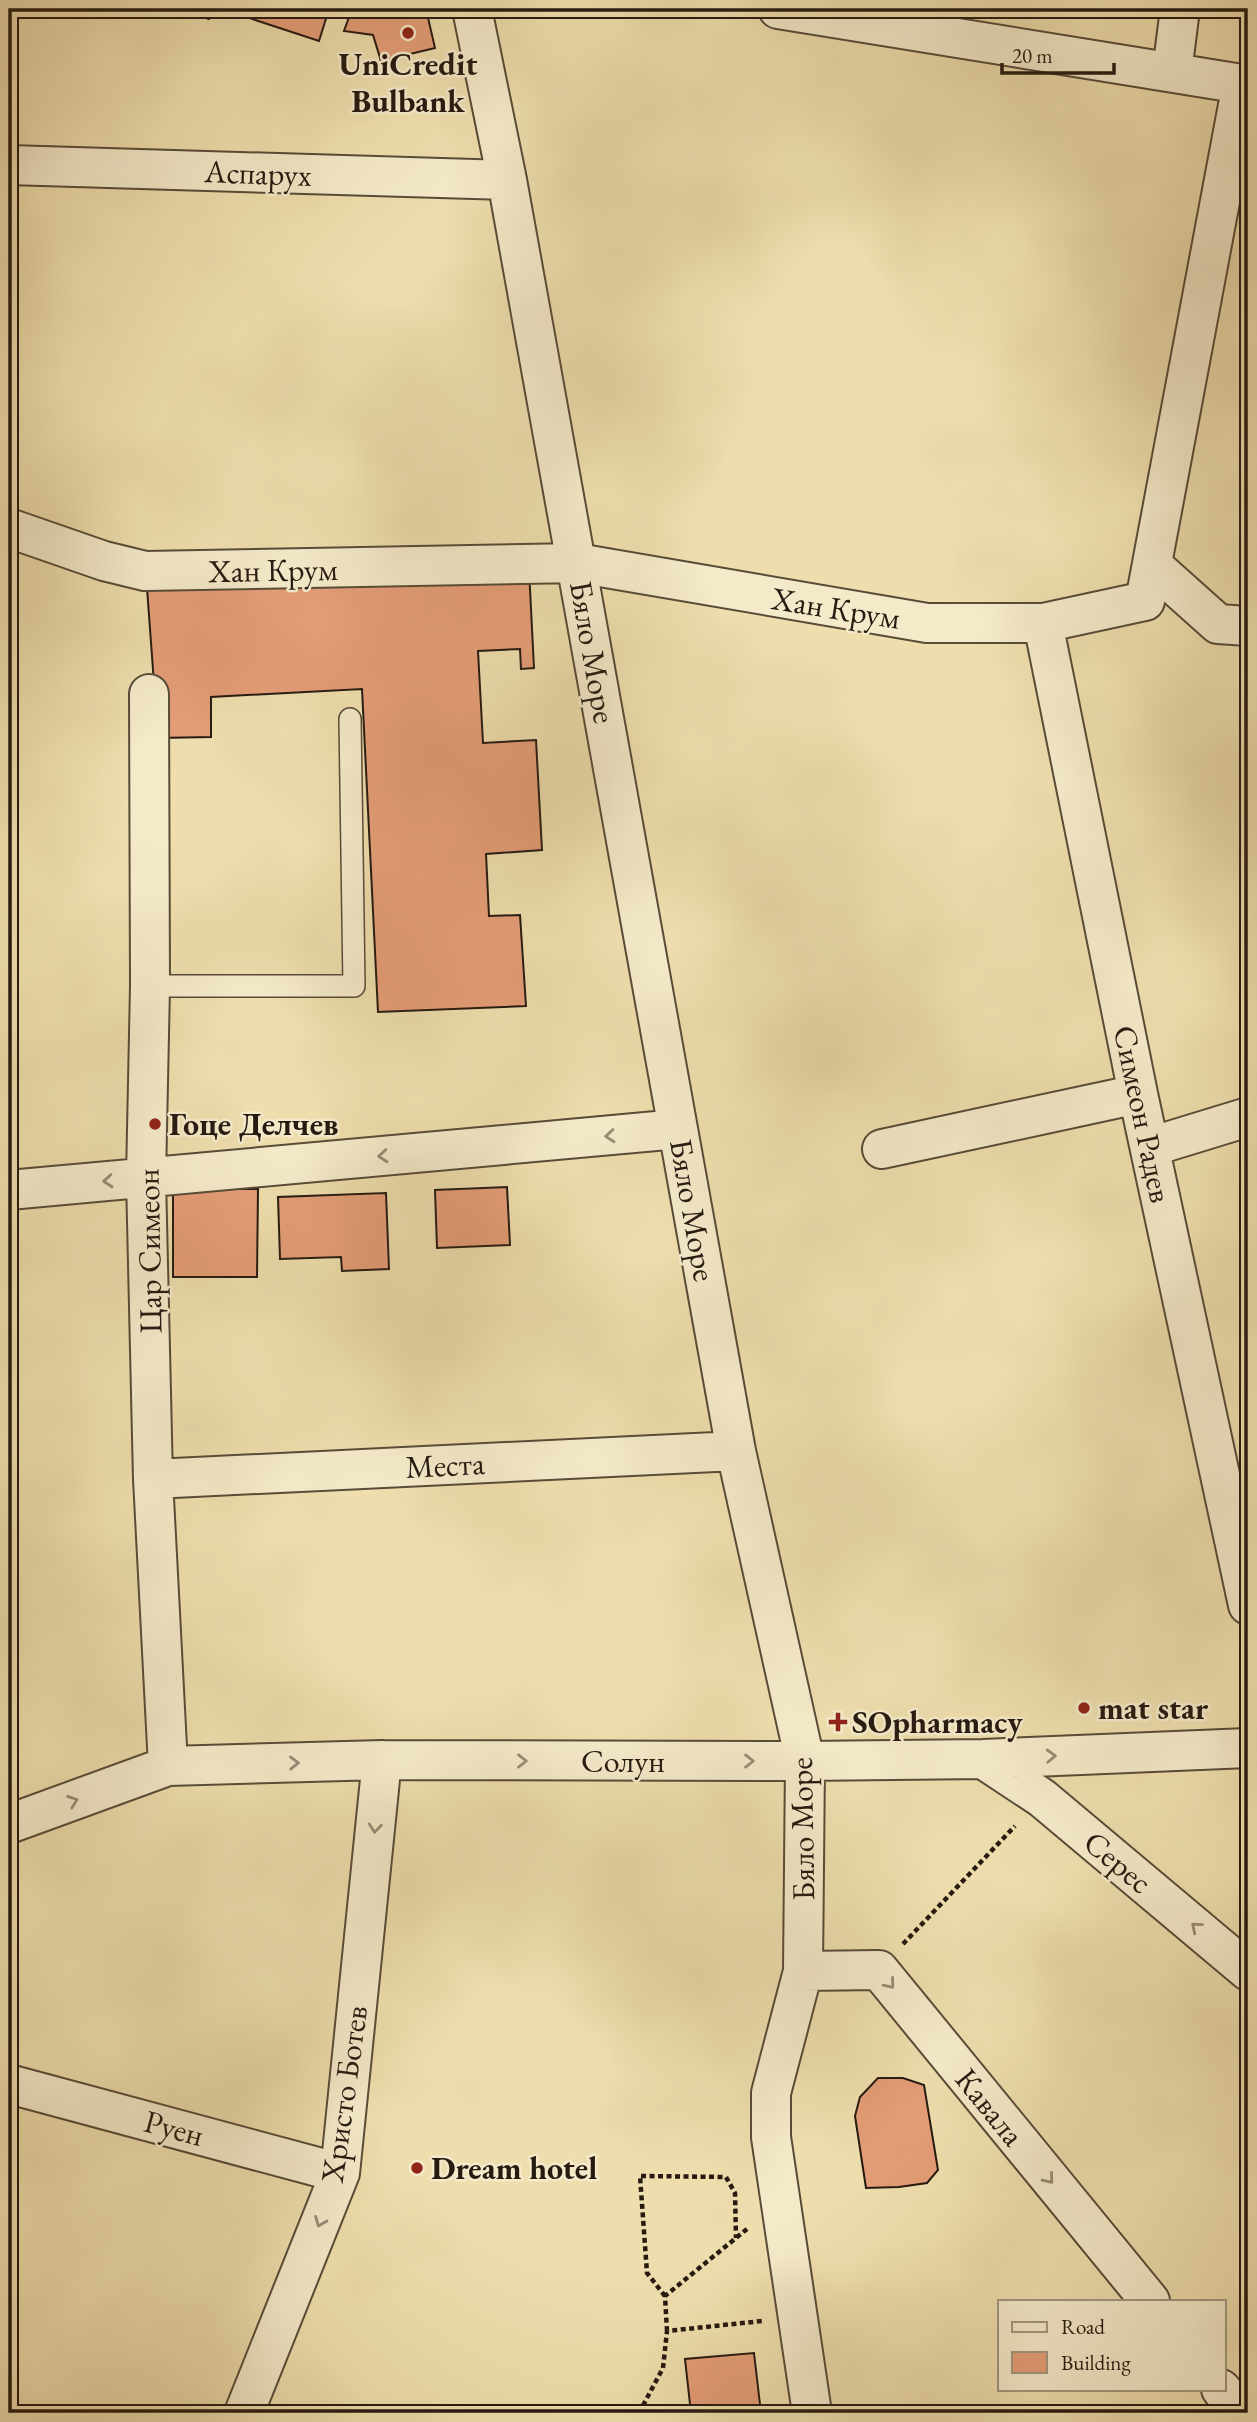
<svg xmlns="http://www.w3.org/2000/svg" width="1257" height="2422" font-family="'EB Garamond',serif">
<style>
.building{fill:#e49d77;stroke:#261a11;stroke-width:2}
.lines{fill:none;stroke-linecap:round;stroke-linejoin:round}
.service-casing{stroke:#584b38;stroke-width:24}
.minor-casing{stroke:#584b38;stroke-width:42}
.path{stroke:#261a11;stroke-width:4.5;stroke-dasharray:5 3.5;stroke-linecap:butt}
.service{stroke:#f4eaca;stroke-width:21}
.minor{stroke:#f4eaca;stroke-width:38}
.oneway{stroke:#978c77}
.poi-dot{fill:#8f2418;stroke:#f4eaca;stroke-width:2.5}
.labels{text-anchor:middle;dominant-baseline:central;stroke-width:5;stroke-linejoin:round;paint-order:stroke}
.poi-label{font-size:32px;font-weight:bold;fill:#261a11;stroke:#f4eaca;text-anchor:start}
.street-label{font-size:32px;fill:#261a11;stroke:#f4eaca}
</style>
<rect width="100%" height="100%" fill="#eedead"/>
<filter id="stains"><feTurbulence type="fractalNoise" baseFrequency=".00286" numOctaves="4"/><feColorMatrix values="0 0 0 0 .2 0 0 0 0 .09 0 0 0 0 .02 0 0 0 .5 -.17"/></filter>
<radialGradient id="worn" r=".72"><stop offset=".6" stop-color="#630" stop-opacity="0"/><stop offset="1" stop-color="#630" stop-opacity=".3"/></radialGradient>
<path class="building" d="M 177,9 L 212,9 L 209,19 Z
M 239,9 L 329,9 L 319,41 L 237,14 Z
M 352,9 L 426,9 L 435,48 L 381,61 L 373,35 L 344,31 Z
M 529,569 L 534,668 L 521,669 L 520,649 L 478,651 L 483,743 L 536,740 L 542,850 L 486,854 L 489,916 L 520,915 L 526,1006 L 378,1012 L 362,689 L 211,697 L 211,737 L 158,738 L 147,588 Z
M 507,1187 L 510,1245 L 437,1248 L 435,1190 Z
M 173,1189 L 258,1189 L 257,1277 L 173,1277 Z
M 386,1193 L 389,1269 L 342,1271 L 341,1257 L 280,1259 L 278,1197 Z
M 878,2078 L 903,2078 L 924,2085 L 938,2170 L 927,2183 L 899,2187 L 866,2188 L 855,2116 L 860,2097 Z
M 754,2353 L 761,2413 L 691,2413 L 685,2359 Z"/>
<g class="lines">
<defs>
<path id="service" d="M 150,986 L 354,986 L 350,719"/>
<path id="minor" d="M 472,9 L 507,180 L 736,1451 L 805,1761 L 803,1971 L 771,2093 L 771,2137 L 812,2413
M 778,9 L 1248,85
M 1172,72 L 1180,9
M 9,165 L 507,180
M 9,528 L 104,561 L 145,571 L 577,563 L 927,623 L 1043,623 L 1145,601 L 1242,84
M 1152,565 L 1218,624 L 1248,626
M 1043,623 L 1138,1094 L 1248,1605
M 149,694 L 150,986 L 146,1178 L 153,1479 L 168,1766
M 1150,1147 L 1248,1117
M 882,1149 L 1138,1094
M 9,1190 L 678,1129
M 153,1479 L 736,1451
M 983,1759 L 1042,1798 L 1248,1971
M 9,1824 L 168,1766 L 382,1760 L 805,1761 L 983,1759 L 1248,1748
M 803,1971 L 879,1970 L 1150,2301
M 9,2084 L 340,2173
M 1221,2389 L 1241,2413
M 244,2413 L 340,2173 L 382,1760"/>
</defs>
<use href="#service" class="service-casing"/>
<use href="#minor" class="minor-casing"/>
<path class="path" d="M 903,1944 L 1015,1826
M 665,2296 L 647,2273 L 640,2176 L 726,2177 L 735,2193 L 736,2238
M 667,2331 L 665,2296 L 747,2229
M 639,2413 L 663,2368 L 667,2331 L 762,2321"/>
<use href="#service" class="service"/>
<use href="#minor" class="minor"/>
</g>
<defs><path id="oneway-chevron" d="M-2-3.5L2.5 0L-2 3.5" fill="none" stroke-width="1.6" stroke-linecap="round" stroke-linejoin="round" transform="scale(1.75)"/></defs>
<g class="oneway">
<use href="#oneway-chevron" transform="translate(610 1136) rotate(175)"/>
<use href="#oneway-chevron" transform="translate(383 1156) rotate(175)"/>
<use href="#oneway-chevron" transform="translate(108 1181) rotate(175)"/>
<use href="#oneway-chevron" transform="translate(1051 1756) rotate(-2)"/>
<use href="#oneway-chevron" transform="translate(522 1761)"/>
<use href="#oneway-chevron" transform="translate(749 1761)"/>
<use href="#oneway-chevron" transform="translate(294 1763) rotate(-1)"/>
<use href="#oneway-chevron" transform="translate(73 1801) rotate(-20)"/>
<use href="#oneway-chevron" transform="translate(375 1828) rotate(96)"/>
<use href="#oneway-chevron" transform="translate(1196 1927) rotate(-140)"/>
<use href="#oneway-chevron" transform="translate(890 1984) rotate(51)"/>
<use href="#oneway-chevron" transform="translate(1049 2179) rotate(51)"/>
<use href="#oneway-chevron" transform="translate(320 2222) rotate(112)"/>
</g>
<g class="poi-dot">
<circle cx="408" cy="33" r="7"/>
<circle cx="155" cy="1124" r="7"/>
<circle cx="1084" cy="1708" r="7"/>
<path d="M834.5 1711.5h7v7h7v7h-7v7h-7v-7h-7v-7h7z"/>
<circle cx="417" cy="2168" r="7"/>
</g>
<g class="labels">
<g class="poi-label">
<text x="408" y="64" text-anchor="middle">UniCredit<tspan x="408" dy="37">Bulbank</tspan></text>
<text x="169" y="1124">Гоце Делчев</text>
<text x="1098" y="1708">mat star</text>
<text x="852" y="1722">SOpharmacy</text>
<text x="431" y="2168">Dream hotel</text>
</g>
<g class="street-label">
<text transform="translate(258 173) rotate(2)">Аспарух</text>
<text transform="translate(273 570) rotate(-1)">Хан Крум</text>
<text transform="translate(836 608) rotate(9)">Хан Крум</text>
<text transform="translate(593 652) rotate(80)">Бяло Море</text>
<text transform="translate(1143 1114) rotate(78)">Симеон Радев</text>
<text transform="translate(693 1210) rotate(80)">Бяло Море</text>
<text transform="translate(149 1251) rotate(-91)">Цар Симеон</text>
<text transform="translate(445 1465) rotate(-3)">Места</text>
<text x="623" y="1761">Солун</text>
<text transform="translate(802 1829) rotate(-91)">Бяло Море</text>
<text transform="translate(1118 1862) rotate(40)">Серес</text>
<text transform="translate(344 2094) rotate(-82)">Христо Ботев</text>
<text transform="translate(990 2107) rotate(51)">Кавала</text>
<text transform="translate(174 2128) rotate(15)">Руен</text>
</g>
</g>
<rect width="1257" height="2422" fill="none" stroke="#eedead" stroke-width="35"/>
<rect x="10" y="10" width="1236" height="2401" fill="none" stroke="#261a11" stroke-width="3.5"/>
<rect x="18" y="18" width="1222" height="2387" fill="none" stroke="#261a11" stroke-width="2"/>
<rect x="998" y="2300" width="228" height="91" fill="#f4eaca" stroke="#a29780" stroke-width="2"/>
<rect x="1012" y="2322" width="35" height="10" fill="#f4eaca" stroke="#a29780" stroke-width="2"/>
<text x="1061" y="2334" font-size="21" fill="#261a11">Road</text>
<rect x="1012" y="2352" width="35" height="21" fill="#e49d77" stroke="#a29780" stroke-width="2"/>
<text x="1061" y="2370" font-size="21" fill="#261a11">Building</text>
<path d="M1002 63v10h112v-10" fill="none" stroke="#261a11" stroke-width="3.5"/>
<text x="1012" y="63" font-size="21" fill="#261a11" stroke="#f4eaca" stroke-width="5" paint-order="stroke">20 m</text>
<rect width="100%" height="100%" filter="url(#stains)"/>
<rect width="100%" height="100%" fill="url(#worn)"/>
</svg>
